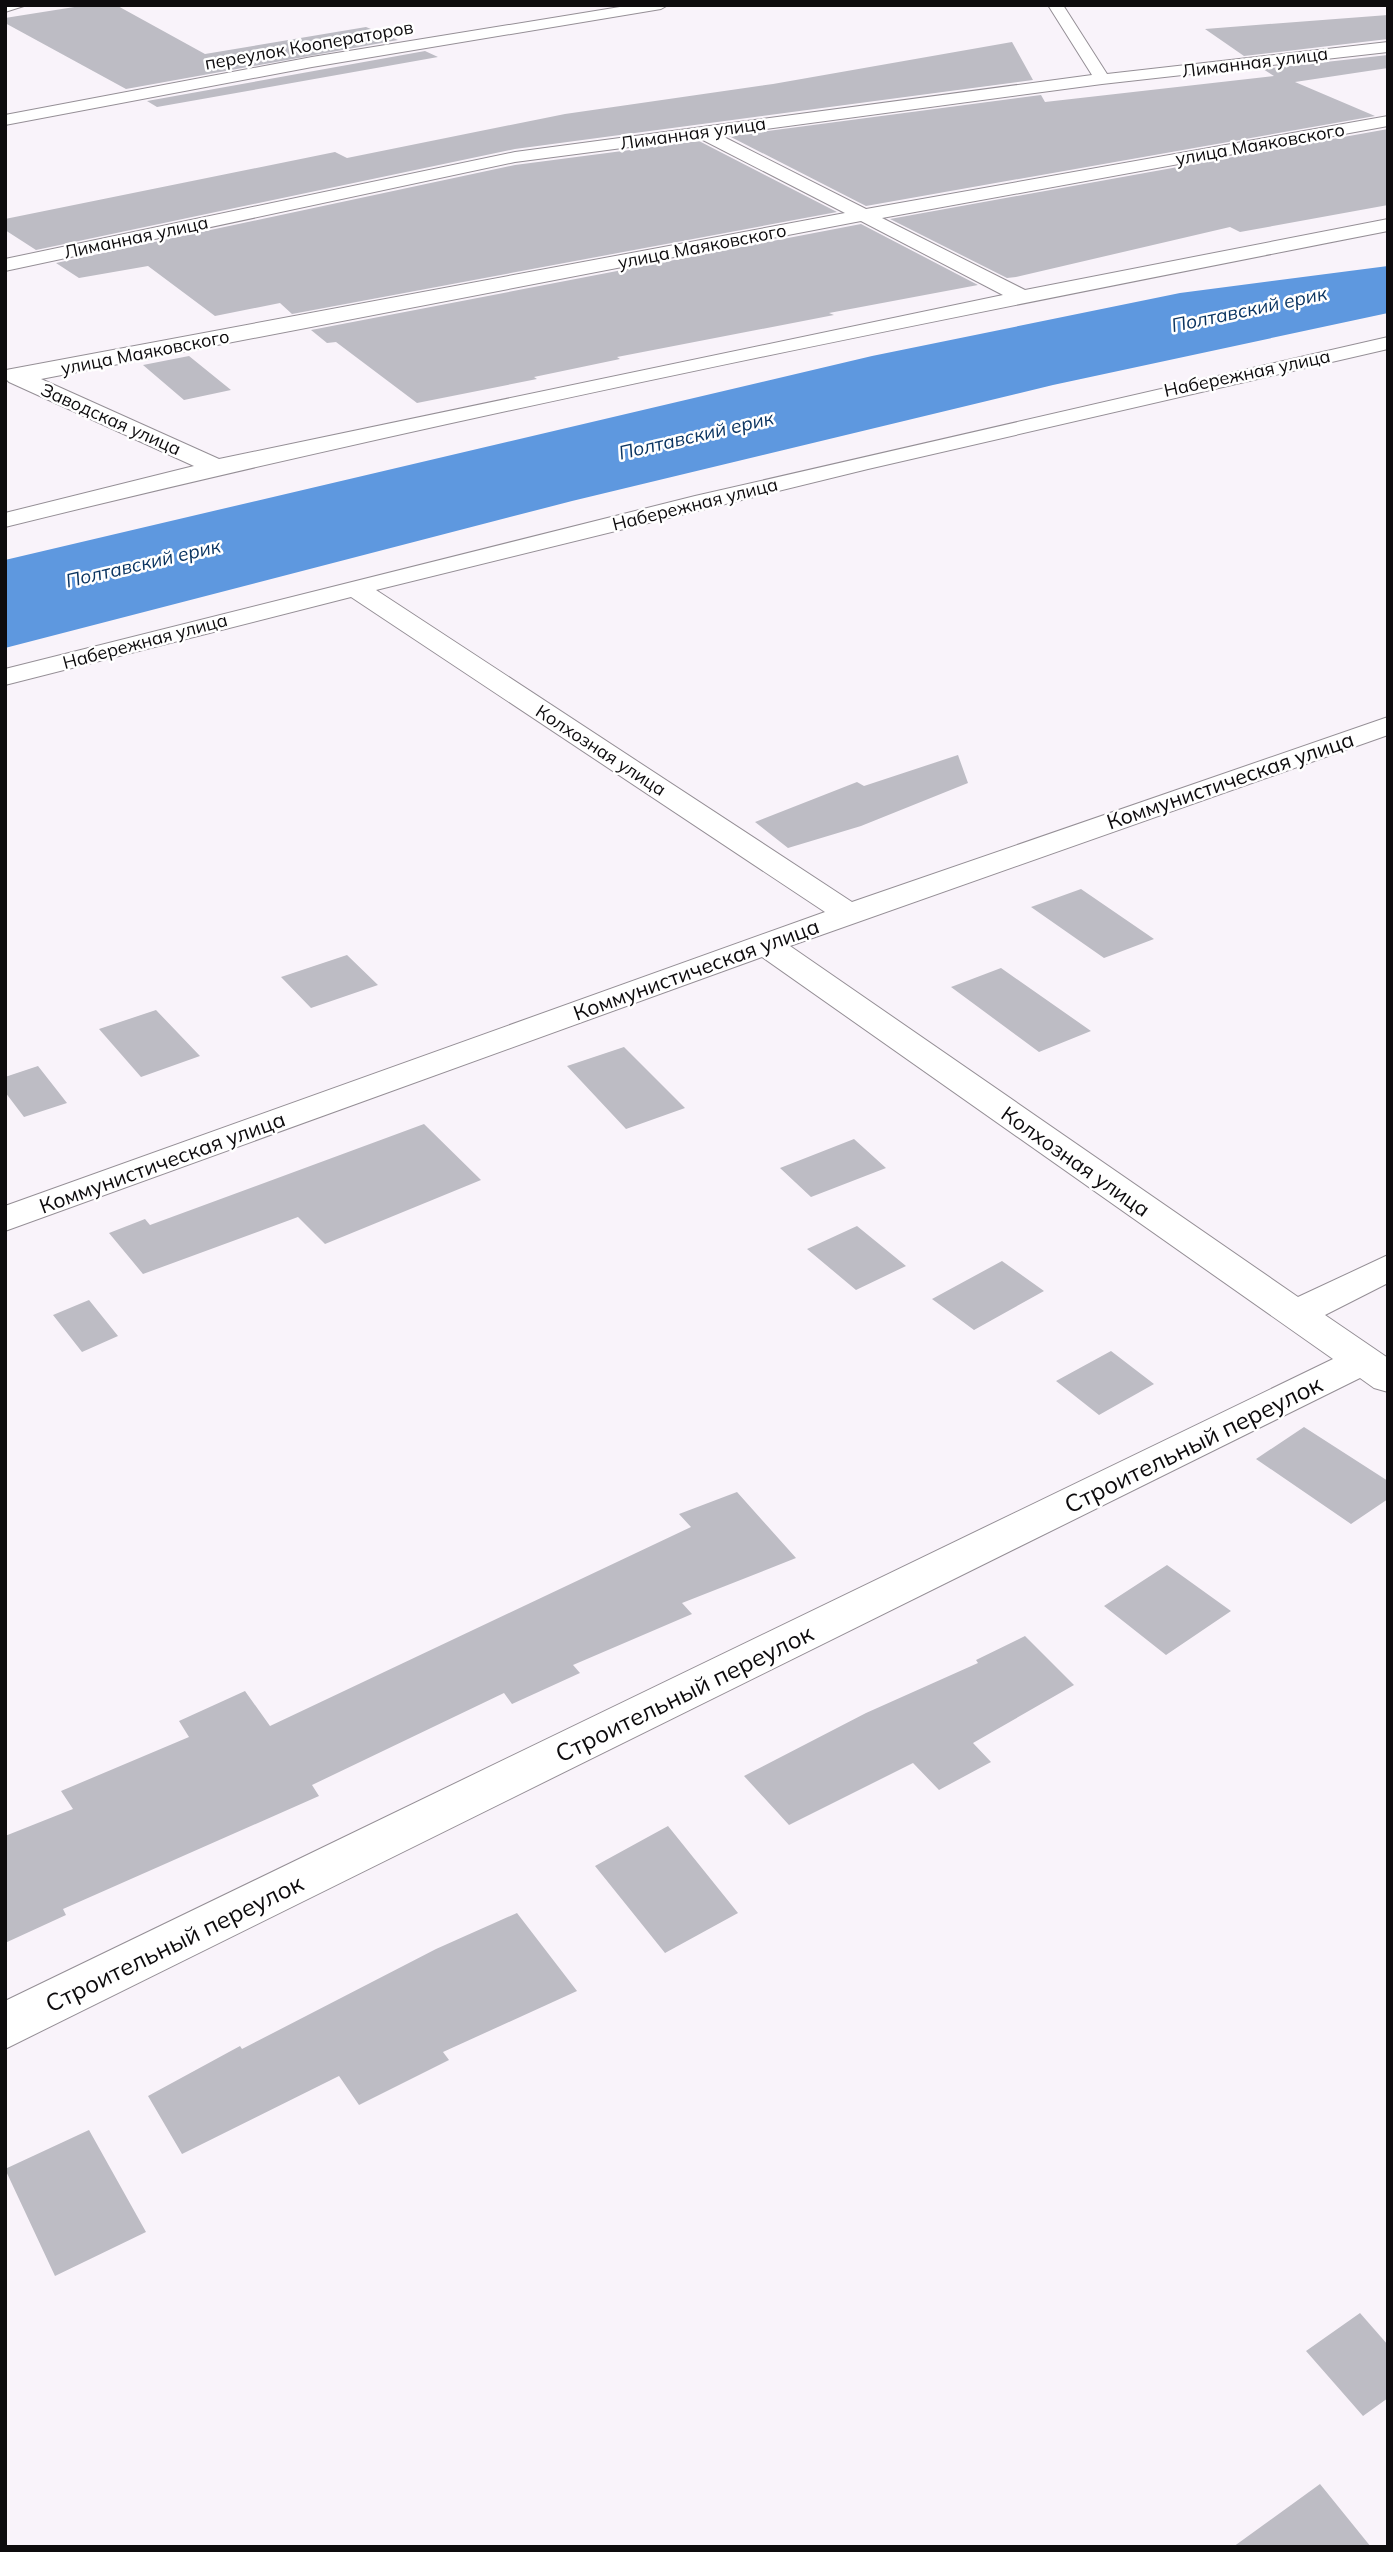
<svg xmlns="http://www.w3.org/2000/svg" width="1393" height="2552" font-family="Mulish,sans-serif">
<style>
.water{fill:#5e98df}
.building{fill:#bdbcc4}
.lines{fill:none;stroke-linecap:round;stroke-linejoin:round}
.street-casing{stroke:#958f96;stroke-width:2}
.street{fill:#fff;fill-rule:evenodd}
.labels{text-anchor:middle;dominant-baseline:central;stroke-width:5;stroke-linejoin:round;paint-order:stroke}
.far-street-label{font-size:18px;fill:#0d0b0d;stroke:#fff}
.far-water-label{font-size:19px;font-style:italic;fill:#0b3562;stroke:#fff}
.street-label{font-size:21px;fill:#0d0b0d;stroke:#fff}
.near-street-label{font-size:24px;fill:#0d0b0d;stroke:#fff}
</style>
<rect width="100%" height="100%" fill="#f9f3fa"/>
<path class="water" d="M 1388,266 L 1388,313 L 1053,385 L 572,501 L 5,648 L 5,560 L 872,356 L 1180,293 Z"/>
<path class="building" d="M 87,5 L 116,5 L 205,54 L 366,27 L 398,40 L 126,89 L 5,23 L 5,18 Z
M 1388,15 L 1388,39 L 1244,56 L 1205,29 Z
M 1012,42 L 1033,80 L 515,149 L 36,250 L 5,230 L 5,219 L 335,152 L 347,158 L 565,114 L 773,84 Z
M 425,51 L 438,57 L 157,107 L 147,101 Z
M 1388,55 L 1388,68 L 1295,82 L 1375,116 L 866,206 L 729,136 L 1041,95 L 1045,102 L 1274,76 L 1263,69 Z
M 1388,129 L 1388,205 L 1240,232 L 1230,227 L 1016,277 L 1007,278 L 890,219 Z
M 699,141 L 837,212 L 292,314 L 280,303 L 215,316 L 148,266 L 79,278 L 56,263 L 515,165 Z
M 861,224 L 978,285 L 829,313 L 834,315 L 617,357 L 620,359 L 534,377 L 537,379 L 417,403 L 336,342 L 327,343 L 311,330 Z
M 189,356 L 231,390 L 184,400 L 143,365 Z
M 958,755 L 968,783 L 861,826 L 788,848 L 755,822 L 857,782 L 864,786 Z
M 1081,889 L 1154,939 L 1104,958 L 1031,907 Z
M 347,955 L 378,985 L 311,1008 L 281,977 Z
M 1001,968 L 1091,1031 L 1039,1052 L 951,987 Z
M 156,1010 L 200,1056 L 141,1077 L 99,1029 Z
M 624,1047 L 685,1108 L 626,1129 L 567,1066 Z
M 38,1066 L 67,1103 L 24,1117 L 5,1092 L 5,1077 Z
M 424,1124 L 481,1180 L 325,1244 L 298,1217 L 143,1274 L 109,1233 L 145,1219 L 150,1225 Z
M 854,1139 L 886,1168 L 811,1197 L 780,1168 Z
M 857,1226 L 906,1266 L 856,1290 L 807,1249 Z
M 1002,1261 L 1044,1291 L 974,1330 L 932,1299 Z
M 89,1300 L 118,1336 L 82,1352 L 53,1315 Z
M 1111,1351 L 1154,1384 L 1099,1415 L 1056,1381 Z
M 1304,1427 L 1388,1481 L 1388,1499 L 1351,1524 L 1256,1459 Z
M 737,1492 L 796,1558 L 682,1603 L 692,1614 L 573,1665 L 580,1673 L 512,1704 L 504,1693 L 312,1785 L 319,1796 L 63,1909 L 66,1915 L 5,1943 L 5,1836 L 73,1809 L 61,1791 L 189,1737 L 179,1721 L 245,1691 L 270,1726 L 691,1527 L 679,1514 Z
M 1167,1565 L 1231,1611 L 1166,1655 L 1104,1606 Z
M 1025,1636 L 1074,1685 L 973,1743 L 991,1762 L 939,1790 L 913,1763 L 789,1825 L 744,1776 L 866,1713 L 978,1663 L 976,1660 Z
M 668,1826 L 738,1913 L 665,1953 L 595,1866 Z
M 517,1913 L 577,1991 L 443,2052 L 449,2060 L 359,2105 L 339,2076 L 182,2154 L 148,2096 L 240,2046 L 242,2049 L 436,1949 Z
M 89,2130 L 146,2232 L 55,2276 L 5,2169 Z
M 1360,2313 L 1388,2345 L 1388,2398 L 1363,2416 L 1306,2351 Z
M 1320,2484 L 1371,2547 L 1233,2547 Z"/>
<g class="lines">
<defs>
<path id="street" d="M 5,5 L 27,5 L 5,12 Z
M 632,5 L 668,5 L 661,9 L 312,67 L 5,125 L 5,115 L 312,57 Z
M 1048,5 L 1063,5 L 1107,74 L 1388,42 L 1388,52 L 1102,84 L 720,135 L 866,209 L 1388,116 L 1388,126 L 882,218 L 1025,290 L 1388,219 L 1388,231 C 926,322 462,414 5,527 L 5,513 L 194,466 L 9,382 L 5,378 L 6,370 L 845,213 L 699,138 L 515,162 L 5,271 L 5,259 L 515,152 L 1092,75 ZM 861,221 L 1003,295 L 219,459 L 41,379 Z
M 1388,337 L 1388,349 L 868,469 L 376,590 L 852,902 L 1388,717 L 1388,735 L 790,946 L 1298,1297 L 1388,1255 L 1388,1283 L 1325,1315 L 1388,1358 L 1388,1392 L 1374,1388 L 1360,1378 L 5,2049 L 5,2001 L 1333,1359 L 762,957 L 5,1231 L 5,1206 L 825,912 L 351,597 L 5,685 L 5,669 L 695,496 Z"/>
</defs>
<use href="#street" class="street-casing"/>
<use href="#street" class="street"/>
</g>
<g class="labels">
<g class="far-street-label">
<text transform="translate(309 45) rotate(-10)">переулок Кооператоров</text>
<text transform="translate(1255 62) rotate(-7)">Лиманная улица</text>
<text transform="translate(693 133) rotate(-8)">Лиманная улица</text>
<text transform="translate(1260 144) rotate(-10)">улица Маяковского</text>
<text transform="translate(136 237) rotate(-12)">Лиманная улица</text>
<text transform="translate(702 246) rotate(-11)">улица Маяковского</text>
<text transform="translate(145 352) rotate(-11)">улица Маяковского</text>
<text transform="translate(1247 373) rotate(-12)">Набережная улица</text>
<text transform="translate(111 419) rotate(24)">Заводская улица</text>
<text transform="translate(695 504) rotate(-14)">Набережная улица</text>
<text transform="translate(145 641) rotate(-15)">Набережная улица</text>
<text transform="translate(601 750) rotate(33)">Колхозная улица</text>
</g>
<g class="far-water-label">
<text transform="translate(1249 309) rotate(-12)">Полтавский ерик</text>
<text transform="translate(696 435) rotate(-13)">Полтавский ерик</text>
<text transform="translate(143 563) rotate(-13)">Полтавский ерик</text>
</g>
<g class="street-label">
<text transform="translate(1230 780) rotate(-19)">Коммунистическая улица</text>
<text transform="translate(696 969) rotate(-20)">Коммунистическая улица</text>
<text transform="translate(1076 1161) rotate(35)">Колхозная улица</text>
<text transform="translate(162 1162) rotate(-20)">Коммунистическая улица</text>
</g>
<g class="near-street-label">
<text transform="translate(1193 1444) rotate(-26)">Строительный переулок</text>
<text transform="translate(684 1693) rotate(-26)">Строительный переулок</text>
<text transform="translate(174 1943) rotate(-26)">Строительный переулок</text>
</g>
</g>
<rect width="1393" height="2552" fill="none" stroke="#0d0b0d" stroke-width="14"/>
</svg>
